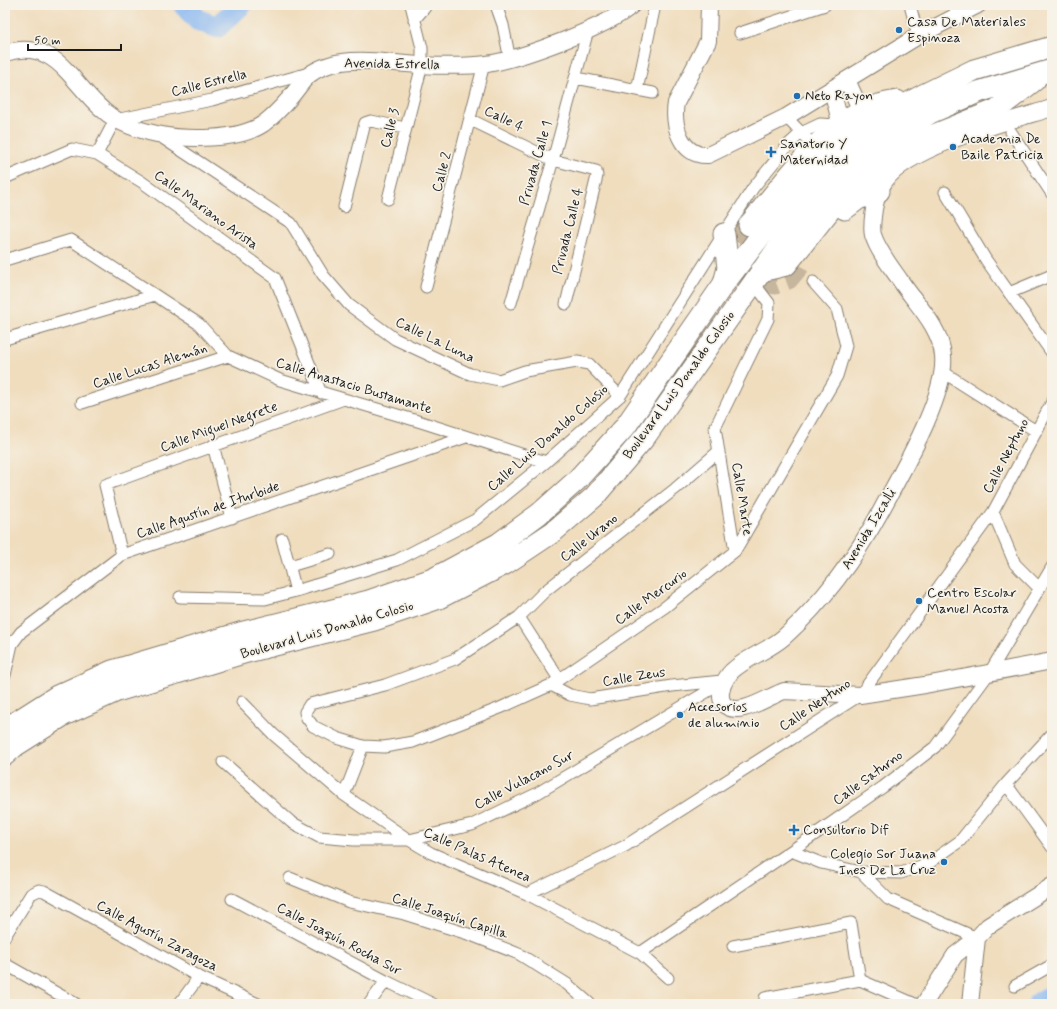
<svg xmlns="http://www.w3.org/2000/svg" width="1057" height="1009" font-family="Mynerve,sans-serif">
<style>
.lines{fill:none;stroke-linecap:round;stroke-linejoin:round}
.river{stroke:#87b6f1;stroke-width:22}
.highway-tunnel{stroke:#c6b69e;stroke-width:21;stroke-dasharray:21 10;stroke-linecap:butt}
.street-casing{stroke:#867c6d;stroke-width:13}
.secondary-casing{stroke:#867c6d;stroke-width:18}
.highway-casing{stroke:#867c6d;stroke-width:23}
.street{stroke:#fff;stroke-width:11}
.secondary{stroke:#fff;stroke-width:16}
.highway{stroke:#fff;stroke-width:21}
.poi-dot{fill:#1f6fb2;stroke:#f7f3e8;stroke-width:1.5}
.labels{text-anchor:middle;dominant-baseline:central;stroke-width:3.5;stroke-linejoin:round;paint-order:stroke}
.poi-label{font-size:14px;fill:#1c1c1c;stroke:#f7f3e8;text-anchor:start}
.street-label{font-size:14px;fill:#1c1c1c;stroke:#f7f3e8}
</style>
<rect width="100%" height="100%" fill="#f7f3e8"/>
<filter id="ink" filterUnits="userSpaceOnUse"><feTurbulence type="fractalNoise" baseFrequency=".025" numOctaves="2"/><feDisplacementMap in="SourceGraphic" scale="8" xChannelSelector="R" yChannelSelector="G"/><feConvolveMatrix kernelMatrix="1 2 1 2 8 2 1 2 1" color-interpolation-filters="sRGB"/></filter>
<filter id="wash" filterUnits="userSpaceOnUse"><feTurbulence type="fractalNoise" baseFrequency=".012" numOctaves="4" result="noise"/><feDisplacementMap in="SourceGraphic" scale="16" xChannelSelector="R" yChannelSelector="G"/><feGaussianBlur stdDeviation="0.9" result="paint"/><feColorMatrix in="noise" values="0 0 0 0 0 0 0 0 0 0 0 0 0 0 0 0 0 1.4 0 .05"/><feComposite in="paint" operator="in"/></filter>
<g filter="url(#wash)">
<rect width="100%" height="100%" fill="#f0ddbe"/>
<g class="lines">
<path class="river" d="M 184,5 L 198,20 L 217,27 L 241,5
M 1038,1004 L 1052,995"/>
</g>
</g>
<g filter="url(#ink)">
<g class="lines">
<path class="highway-tunnel" d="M 749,225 L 737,246 C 742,272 753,275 775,284 L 788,279 L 801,264"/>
<defs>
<path id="street" d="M 496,5 L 503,25 L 510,60
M 910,5 L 918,36
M 414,20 L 427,5
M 740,33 L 825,5
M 576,78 L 653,93
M 637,90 L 655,5
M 786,117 L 815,147
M 471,120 L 553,160 L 596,171 L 597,176 L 566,304
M 1011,132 L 1052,194
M 161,137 L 291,223 L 323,275 L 349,305 L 395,339 L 470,374 L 499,380 L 525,371 L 577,362 L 589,364 L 620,396
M 97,154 L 115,120 L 212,100 L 309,73
M 5,178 L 72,149 L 97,154 L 142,182 L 275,278 L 321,393
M 945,192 L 986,260 L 1052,353
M 388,199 L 422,65 L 422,48 L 411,5
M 344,207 L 365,123 L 371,121 L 405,128
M 5,260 L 71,240 L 199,324 L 228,356 L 280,380 L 421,422 L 546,462
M 426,287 L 484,64
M 1009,293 L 1052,275
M 511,303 L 553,160 L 588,30
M 5,339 L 155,295
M 943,372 L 1036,431
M 82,403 L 228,356
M 213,445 L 232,518
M 719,451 L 675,489 L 545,591 L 519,617 L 455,659 L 385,685 L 310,704 L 305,712 L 307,718 L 313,726 L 337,738 L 363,746 L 384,747 L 413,742 L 500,708 L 551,685 L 665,607 L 735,551 L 837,376 L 846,346 L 837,309 L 813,282
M 993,512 L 1015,564 L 1039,588
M 282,539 L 296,591
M 735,551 L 715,428 L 768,319 L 769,303 L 753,282
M 122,555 L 105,485 L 344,399
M 290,566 L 330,554
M 180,597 L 265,599 L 296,591 L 397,560 L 475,520 L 546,462 L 620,396 L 753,188 L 789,144 L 801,133 L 820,124 L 837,125
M 519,617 L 559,679
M 5,675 L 12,644 L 21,632 L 122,555 L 466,437
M 551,685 L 570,695 L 590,699 L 672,686 L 722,681
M 242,702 L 274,735 L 344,795 L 409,840 L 431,853 L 527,894 L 640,953 L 668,978
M 223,762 L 291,822 L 319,837 L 354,840 L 409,840 L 472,825 L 536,794 L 725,681
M 1006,784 L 1052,847
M 344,795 L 363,746
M 791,851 L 821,863 L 861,872 L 901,873 L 929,863 L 960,841 L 1006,784 L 1052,734
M 861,872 L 888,899 L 977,938
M 290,878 L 349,902 L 404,914 L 468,934 L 519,954 L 567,984 L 590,1004
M 527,894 L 625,846 L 860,695 L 993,512 L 1052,402
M 232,899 L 386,981 L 433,1004
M 5,936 L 31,894 L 39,890 L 44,891 L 199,977 L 258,1004
M 733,946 L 851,923 L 860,980
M 640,953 L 791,851 L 883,787 L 935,747 L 990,672 L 1052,567
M 5,964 L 76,1004
M 860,980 L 915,1004
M 1015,986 L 1052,965
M 765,998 L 860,980
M 179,1004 L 199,977
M 369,1004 L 386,981"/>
<path id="secondary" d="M 709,5 L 708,41 L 676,103 C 672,124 681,157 708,155 L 786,117 L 918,36 L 978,5
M 5,53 C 56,37 71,83 103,110 C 117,123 138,130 157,134 C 185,140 238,141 263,124 C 271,118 281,108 288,100 C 304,82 304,73 329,65 C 356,56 392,64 420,65 C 441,66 466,67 487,64 C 520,59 608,27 632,5
M 847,80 L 861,111
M 832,90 L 841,125
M 1052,108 C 1010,121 909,146 885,181 C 879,189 876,199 874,209 C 873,217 871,227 873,235 C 878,251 891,267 900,280 C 915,303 941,327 943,356 C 947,395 901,473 882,509 C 856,557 824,601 784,637 C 768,651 747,657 732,671 C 725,678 717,693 723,703 C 736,720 769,696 784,691 L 860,695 L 925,685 L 1052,661
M 924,1004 L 955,955 L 977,938 L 988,926 L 1052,886
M 970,1004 L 977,938"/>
<path id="highway" d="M 845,209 L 858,199 L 879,191
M 749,225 C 779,189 819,132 861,111 C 872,106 885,103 897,101
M 761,271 L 786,265 L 834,205 L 879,166 L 929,137 L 996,110 L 1035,80
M 724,283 L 728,268 L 724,234
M 5,729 L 57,696 L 112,671 L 240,633 L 369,601 L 433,579 L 498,544 L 539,514 L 576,481 L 625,427 L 723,285 L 782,208 L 826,160 L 881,118 L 923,95 L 974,70 L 1052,47
M 5,755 L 15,746 L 64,715 L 117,691 L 247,652 L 374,620 L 439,598 L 505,564 L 553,532 L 594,497 L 645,437 L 797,221 L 836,179 L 891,136 L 932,112 L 978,92 L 1052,70"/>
</defs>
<use href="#street" class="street-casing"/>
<use href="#secondary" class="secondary-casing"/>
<use href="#highway" class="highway-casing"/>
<use href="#street" class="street"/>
<use href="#secondary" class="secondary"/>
<use href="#highway" class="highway"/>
</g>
</g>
<g class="poi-dot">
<circle cx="899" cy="30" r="4"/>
<circle cx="797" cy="96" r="4"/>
<circle cx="953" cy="147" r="4"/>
<path d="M769 146h4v4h4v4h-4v4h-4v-4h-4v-4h4z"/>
<circle cx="919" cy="601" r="4"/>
<circle cx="680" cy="715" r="4"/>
<path d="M792 824h4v4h4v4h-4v4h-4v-4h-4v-4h4z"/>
<circle cx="944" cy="862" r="4"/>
</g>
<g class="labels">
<g class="poi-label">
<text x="907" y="22">Casa De Materiales<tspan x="907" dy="16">Espinoza</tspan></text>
<text x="805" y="96">Neto Rayon</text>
<text x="961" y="139">Academia De<tspan x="961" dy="16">Baile Patricia</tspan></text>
<text x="780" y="144">Sanatorio Y<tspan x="780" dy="16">Maternidad</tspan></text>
<text x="927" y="593">Centro Escolar<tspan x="927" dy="16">Manuel Acosta</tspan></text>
<text x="688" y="707">Accesorios<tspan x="688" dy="16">de aluminio</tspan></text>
<text x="803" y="830">Consultorio Dif</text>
<text x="936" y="854" text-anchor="end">Colegio Sor Juana<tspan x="936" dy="16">Ines De La Cruz</tspan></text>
</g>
<g class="street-label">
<text transform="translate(392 64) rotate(1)">Avenida Estrella</text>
<text transform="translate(209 83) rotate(-14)">Calle Estrella</text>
<text transform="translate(504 119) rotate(26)">Calle 4</text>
<text transform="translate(390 128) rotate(-76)">Calle 3</text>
<text transform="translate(536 163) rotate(-74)">Privada Calle 1</text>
<text transform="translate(442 172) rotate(-75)">Calle 2</text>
<text transform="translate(206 210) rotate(36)">Calle Mariano Arista</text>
<text transform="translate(568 231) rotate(-76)">Privada Calle 4</text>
<text transform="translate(435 340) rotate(26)">Calle La Luna</text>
<text transform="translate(150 366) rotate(-18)">Calle Lucas Alemán</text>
<text transform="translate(679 385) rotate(-54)">Boulevard Luis Donaldo Colosio</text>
<text transform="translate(354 386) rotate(17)">Calle Anastacio Bustamante</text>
<text transform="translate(219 427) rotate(-20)">Calle Miguel Negrete</text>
<text transform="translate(548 438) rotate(-41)">Calle Luis Donaldo Colosio</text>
<text transform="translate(1006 456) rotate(-62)">Calle Neptuno</text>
<text transform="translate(742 499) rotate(81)">Calle Marte</text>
<text transform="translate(208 510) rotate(-19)">Calle Agustín de Iturbide</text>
<text transform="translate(869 529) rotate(-59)">Avenida Izcalli</text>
<text transform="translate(589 538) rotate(-38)">Calle Urano</text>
<text transform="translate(651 597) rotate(-36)">Calle Mercurio</text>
<text transform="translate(327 630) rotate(-16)">Boulevard Luis Donaldo Colosio</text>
<text transform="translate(634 677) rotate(-9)">Calle Zeus</text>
<text transform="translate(815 705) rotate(-34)">Calle Neptuno</text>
<text transform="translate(868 778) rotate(-36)">Calle Saturno</text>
<text transform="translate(524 780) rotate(-28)">Calle Vulacano Sur</text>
<text transform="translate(477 855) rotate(24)">Calle Palas Atenea</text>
<text transform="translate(450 916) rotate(18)">Calle Joaquín Capilla</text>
<text transform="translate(157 936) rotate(28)">Calle Agustín Zaragoza</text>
<text transform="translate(339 939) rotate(28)">Calle Joaquín Rocha Sur</text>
</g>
</g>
<rect width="1057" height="1009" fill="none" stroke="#f7f3e8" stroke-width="20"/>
<path d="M28 44v6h93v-6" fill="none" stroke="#1c1c1c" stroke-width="2"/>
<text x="34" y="44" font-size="12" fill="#1c1c1c" stroke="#f7f3e8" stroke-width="3" paint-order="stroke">50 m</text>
</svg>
